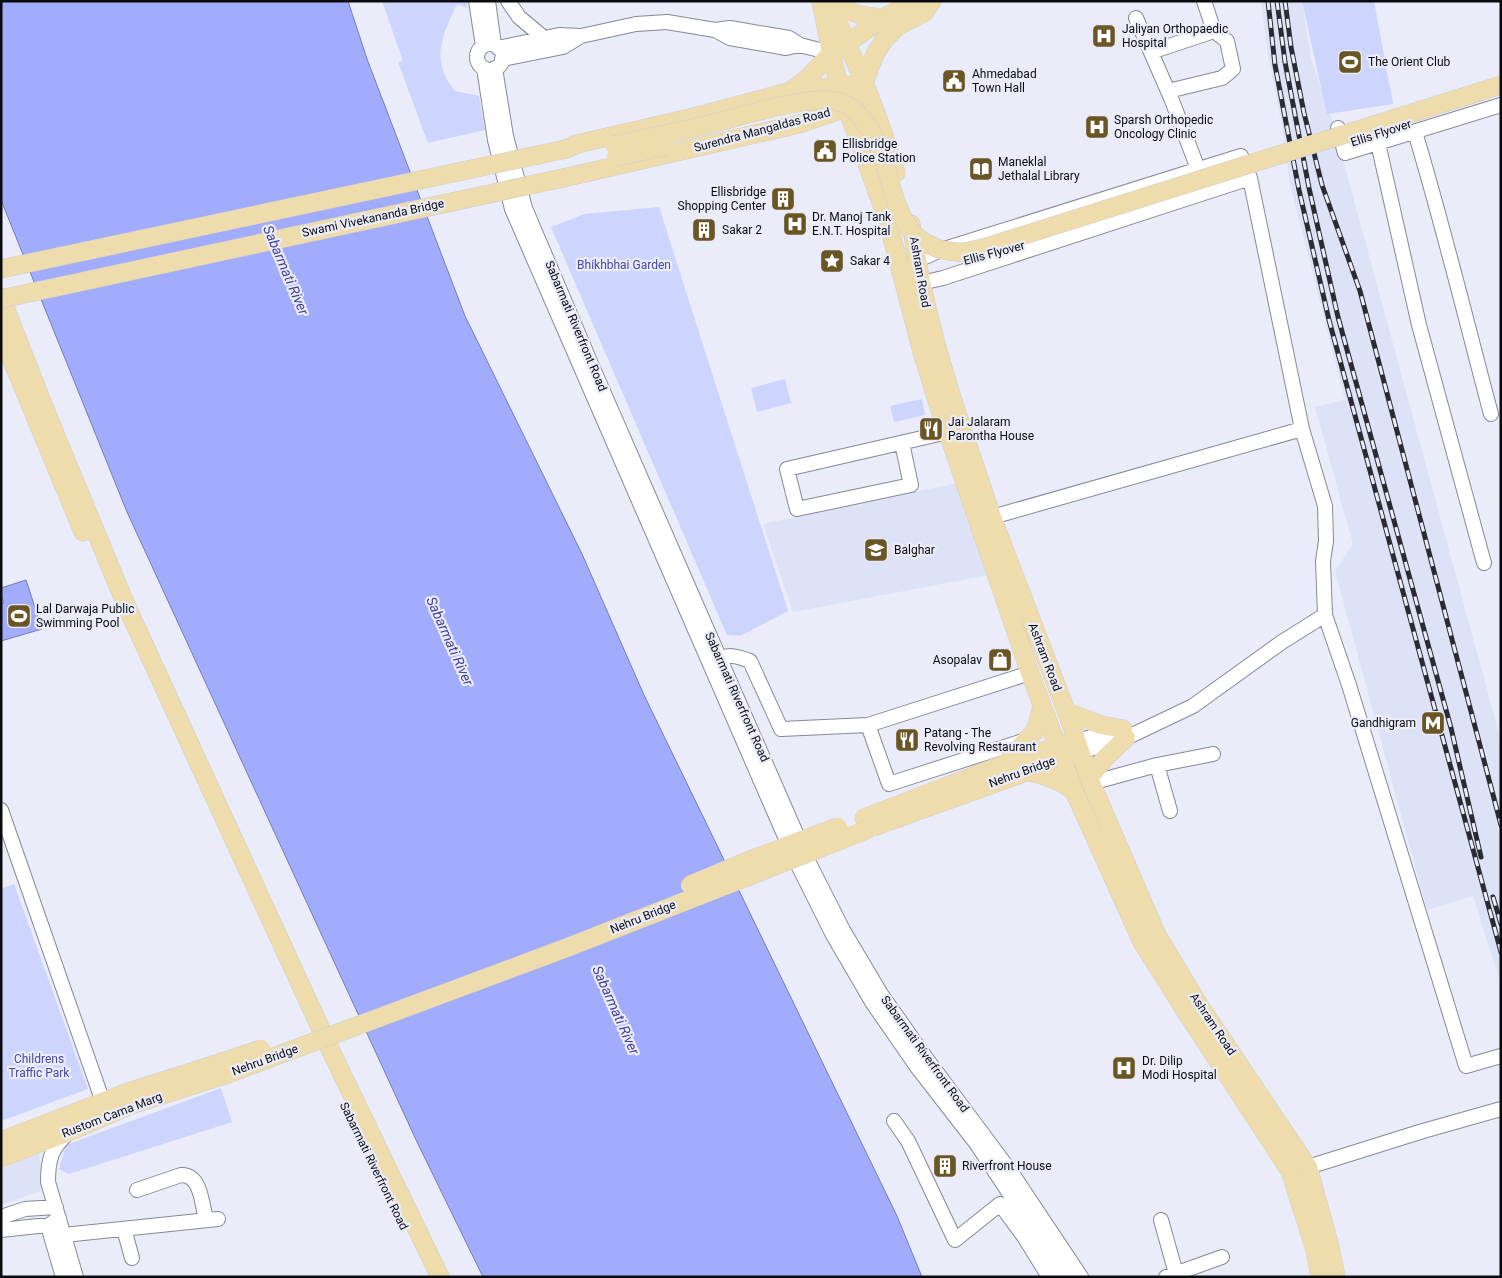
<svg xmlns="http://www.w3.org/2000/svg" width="1502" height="1278" font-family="Roboto,sans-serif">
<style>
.built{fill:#dee2f6}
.green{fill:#cdd4fd}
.water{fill:#a2acfc;stroke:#747cb5}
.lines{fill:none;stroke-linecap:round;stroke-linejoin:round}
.minor-casing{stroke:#878995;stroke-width:16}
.major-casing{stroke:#cececf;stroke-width:19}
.minor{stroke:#fff;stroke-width:14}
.major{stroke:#efdcac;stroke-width:18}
.rail-casing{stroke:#2b2c31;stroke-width:5}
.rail{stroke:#eaecf9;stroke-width:3;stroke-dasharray:9;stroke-linecap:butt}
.major-bridge-casing{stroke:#cececf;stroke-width:19;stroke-linecap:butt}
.major-bridge{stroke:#efdcac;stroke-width:18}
.labels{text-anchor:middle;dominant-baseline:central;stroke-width:4.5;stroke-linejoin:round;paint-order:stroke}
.poi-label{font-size:12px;fill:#0a0b0f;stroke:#eaecf9;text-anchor:start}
.street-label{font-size:12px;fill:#0a0b0f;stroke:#eaecf9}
.park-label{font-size:12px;fill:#4749a5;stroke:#eaecf9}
.water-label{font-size:14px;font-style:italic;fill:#40419c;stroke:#eaecf9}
</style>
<rect width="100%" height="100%" fill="#eaecf9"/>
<path class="built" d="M 1261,1 L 1302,1 L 1311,59 L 1333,123 L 1501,741 L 1501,984 L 1473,896 L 1427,910 L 1335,571 L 1353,544 L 1315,407 L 1345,400 L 1289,180 L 1284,137 L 1268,54 Z
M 958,483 L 989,575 L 793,612 L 763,524 Z
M 39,1150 L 42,1185 L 40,1191 L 1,1205 L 1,1170 L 11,1163 Z"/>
<path class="green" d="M 382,1 L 467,1 L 467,8 L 457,4 C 442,35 430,61 455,91 L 479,96 L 485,130 L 428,143 L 398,62 L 403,61 Z
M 1302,1 L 1374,1 L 1393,104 L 1327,114 Z
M 659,207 L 788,611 L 740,636 L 727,635 L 551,227 L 585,214 Z
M 785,379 L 791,403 L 757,412 L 751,388 Z
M 922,399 L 925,415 L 894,422 L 890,406 Z
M 14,884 L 88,1089 L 1,1121 L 1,889 Z
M 221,1088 L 232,1122 L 69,1174 L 59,1169 L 66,1145 Z"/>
<path class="water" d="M 1,1 L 348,1 L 367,59 L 465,316 L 582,554 L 644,695 L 897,1216 L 922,1277 L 483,1277 L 417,1142 L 127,512 L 1,200 Z
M 26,580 L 42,629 L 1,641 L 1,604 L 4,603 L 1,596 L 1,588 Z"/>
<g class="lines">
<defs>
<path id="minor" d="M 476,1 L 483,46
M 488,1 L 494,45
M 508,1 L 519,17 L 544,38
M 1204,1 L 1214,31
M 1136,18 L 1171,98 L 1198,169
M 715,30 L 730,38 L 786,48 L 800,45
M477 57a13 13 0 1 1 26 0a13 13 0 1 1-26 0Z
M 498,48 L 559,35 L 581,36 L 636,24 L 667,22 L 715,30 L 730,28 L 789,38 L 800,45 L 831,53
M 1151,52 L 1214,31 L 1227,41 L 1233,69 L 1222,78 L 1168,91
M 502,59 L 563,47 L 581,36
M 484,68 L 495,140 L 512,209 L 793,855 L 833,935 L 872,1002 L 917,1067 L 976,1143 L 1065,1277
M 495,68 L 506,136 L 525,208 L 592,366 L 809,863 L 843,930 L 881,994 L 926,1058 L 1011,1172 L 1081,1277
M 1338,128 L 1345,153 L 1501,105
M 1415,132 C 1443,225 1466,320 1491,414
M 1378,143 L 1419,325 L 1484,563
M 918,260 L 941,250 L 1241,156 L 1250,178 L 1302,429 L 1325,506 L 1326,541 L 1323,561 L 1325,615 L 1349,685 L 1466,1066 L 1501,1056
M 921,283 L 943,278 L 1250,178
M 902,443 L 911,485 L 797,509 L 787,469 L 948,432
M 992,517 L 1302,429
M 713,661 C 729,654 735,655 750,661 L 781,729 L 868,725
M 1026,740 L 889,784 L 868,725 L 1030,673
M 1076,741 L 1119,730
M 1080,752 L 1126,738 L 1193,706 L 1282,642 L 1325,615
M 1157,765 L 1213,754
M 1091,783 L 1157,765 L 1170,811
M 1,810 L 103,1102
M 894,1121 L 908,1141 L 955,1240 L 1000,1204 L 1025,1238 L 1049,1277
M 68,1133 C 51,1149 48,1159 48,1182 L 76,1277
M 1308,1167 L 1423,1131 L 1501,1109
M 137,1190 L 181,1175 C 201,1174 202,1204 206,1220
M 1,1217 L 25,1209 L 56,1207
M 1161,1220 L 1177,1277
M 48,1226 L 63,1277
M 124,1229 L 132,1258
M 1,1230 L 38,1226 L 48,1226 L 59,1218
M 64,1235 L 218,1219
M 1166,1277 L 1222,1257"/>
<path id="major" d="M 821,1 L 831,53 L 839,86 L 888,222 L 922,352 L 938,404 L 1030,673 L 1075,793 L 1142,942 L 1186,1012 L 1290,1171 L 1315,1250 L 1320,1277
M 833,1 C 837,28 852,53 862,77 C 875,109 886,140 896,173
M 834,7 L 865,16 L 883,18
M 789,92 L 809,77 L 831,53 L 848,43 L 883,18 L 915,1
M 566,149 L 577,144 L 694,117 L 788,92 L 849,85
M 563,178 L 799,124 L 846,108 L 861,91 L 875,54 L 884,40 L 897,27 L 925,12 L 932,1
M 911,224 L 921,283 L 937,348 L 952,398 L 992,517 L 1070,721 L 1089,778 L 1157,935 L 1199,1005 L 1308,1167 L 1330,1247 L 1336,1277
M 1,297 L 46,412 L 126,605 L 330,1049 L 440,1277
M 1,334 L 83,532
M 1067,712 L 1101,725 L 1123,729
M 1007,761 L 1034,732 L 1037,726 L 1042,706
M 1026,771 C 1042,775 1063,780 1075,793
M 1089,778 L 1106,757 L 1126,738
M 864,818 L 994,768 L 1068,743
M 876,826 L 1073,755
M 1,1141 L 128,1092 L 222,1062
M 1,1158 L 71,1131 L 131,1105 L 225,1075"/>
</defs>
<use href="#minor" class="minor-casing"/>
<use href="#major" class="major-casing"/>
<use href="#minor" class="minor"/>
<use href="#major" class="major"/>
<defs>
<path id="rail" d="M 1268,1 L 1275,65 L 1299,190 L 1329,320 L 1501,952
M 1277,1 L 1285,62 L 1309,188 L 1338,317 L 1451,728 L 1481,857
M 1285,1 L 1291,47 L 1304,113 L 1322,185 L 1360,291 L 1501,825
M 1493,897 L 1501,924"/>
</defs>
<use href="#rail" class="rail-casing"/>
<use href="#rail" class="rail"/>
<defs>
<path id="major-bridge" d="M 614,145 C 646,138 678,132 710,124 C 739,117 809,95 836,101 C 847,103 857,112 863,120 C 901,164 881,247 957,252 C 965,253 975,250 983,248 L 1501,85
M 616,157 L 666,146
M 1,269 L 566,149
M 1,299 L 563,178
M 690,885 L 745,862 L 838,827
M 222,1062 L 261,1049
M 225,1075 L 566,948 L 869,829"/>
</defs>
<use href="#major-bridge" class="major-bridge-casing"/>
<use href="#major-bridge" class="major-bridge"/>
</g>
<defs>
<symbol id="hospital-square" viewBox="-11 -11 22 22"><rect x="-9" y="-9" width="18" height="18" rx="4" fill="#6a5625" stroke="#eaecf9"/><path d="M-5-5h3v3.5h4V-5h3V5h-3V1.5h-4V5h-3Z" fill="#fff"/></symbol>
<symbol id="stadium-square" viewBox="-11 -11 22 22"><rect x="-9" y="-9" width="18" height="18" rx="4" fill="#6a5625" stroke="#eaecf9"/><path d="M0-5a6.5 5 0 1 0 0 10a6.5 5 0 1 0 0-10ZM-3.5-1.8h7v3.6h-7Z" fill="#fff"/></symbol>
<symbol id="civic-square" viewBox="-11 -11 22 22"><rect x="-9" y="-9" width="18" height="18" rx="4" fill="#6a5625" stroke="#eaecf9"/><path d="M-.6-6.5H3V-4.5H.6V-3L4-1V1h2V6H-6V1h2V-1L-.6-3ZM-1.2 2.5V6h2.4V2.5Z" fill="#fff"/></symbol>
<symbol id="library-square" viewBox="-11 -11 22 22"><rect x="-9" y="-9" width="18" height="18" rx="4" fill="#6a5625" stroke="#eaecf9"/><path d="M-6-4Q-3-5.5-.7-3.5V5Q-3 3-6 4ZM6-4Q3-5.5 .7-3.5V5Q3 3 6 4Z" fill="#fff"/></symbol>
<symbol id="building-square" viewBox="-11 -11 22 22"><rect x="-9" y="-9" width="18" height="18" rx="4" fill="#6a5625" stroke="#eaecf9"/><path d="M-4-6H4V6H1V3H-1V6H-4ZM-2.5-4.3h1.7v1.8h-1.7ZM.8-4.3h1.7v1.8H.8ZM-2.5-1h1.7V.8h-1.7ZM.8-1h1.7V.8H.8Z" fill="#fff"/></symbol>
<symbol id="sight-square" viewBox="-11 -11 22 22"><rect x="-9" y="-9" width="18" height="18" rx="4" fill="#6a5625" stroke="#eaecf9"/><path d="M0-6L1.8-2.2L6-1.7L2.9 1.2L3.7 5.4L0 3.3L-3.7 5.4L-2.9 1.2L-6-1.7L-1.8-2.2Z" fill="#fff"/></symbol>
<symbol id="restaurant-square" viewBox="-11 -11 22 22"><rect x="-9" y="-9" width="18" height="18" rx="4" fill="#6a5625" stroke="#eaecf9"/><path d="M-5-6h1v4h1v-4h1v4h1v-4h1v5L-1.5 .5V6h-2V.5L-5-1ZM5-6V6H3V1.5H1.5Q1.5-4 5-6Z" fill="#fff"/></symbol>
<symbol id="school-square" viewBox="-11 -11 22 22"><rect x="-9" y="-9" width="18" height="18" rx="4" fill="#6a5625" stroke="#eaecf9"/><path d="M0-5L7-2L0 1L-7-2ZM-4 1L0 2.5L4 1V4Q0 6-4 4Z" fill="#fff"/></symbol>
<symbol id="shop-square" viewBox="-11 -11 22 22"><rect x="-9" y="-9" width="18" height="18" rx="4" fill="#6a5625" stroke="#eaecf9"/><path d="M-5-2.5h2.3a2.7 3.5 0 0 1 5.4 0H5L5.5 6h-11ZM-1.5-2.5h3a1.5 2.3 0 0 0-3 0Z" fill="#fff"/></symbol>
<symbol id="metro-square" viewBox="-11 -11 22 22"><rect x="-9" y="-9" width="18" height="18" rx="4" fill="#6a5625" stroke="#eaecf9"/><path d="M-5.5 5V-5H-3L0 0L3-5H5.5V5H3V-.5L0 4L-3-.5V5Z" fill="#fff"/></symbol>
</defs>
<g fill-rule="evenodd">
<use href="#hospital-square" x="1090" y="22" width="28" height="28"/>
<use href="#stadium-square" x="1336" y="48" width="28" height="28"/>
<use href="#civic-square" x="940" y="67" width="28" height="28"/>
<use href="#hospital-square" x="1083" y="113" width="28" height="28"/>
<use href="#civic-square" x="811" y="137" width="28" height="28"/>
<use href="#library-square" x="967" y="155" width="28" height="28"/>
<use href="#building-square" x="769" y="185" width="28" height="28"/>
<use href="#hospital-square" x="781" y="210" width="28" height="28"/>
<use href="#building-square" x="690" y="216" width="28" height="28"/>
<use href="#sight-square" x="818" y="247" width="28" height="28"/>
<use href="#restaurant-square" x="917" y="415" width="28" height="28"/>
<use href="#school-square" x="862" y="536" width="28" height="28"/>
<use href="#stadium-square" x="5" y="602" width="28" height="28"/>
<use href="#shop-square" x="986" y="646" width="28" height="28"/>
<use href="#metro-square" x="1419" y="709" width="28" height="28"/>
<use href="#restaurant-square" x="893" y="726" width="28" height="28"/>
<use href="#hospital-square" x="1110" y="1054" width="28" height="28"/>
<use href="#building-square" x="931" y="1152" width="28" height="28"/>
</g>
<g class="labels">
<g class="poi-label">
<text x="1122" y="29">Jaliyan Orthopaedic<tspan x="1122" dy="14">Hospital</tspan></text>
<text x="1368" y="62">The Orient Club</text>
<text x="972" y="74">Ahmedabad<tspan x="972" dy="14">Town Hall</tspan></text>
<text x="1114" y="120">Sparsh Orthopedic<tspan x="1114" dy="14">Oncology Clinic</tspan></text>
<text x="842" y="144">Ellisbridge<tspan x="842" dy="14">Police Station</tspan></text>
<text x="998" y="162">Maneklal<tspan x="998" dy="14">Jethalal Library</tspan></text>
<text x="766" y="192" text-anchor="end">Ellisbridge<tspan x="766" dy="14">Shopping Center</tspan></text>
<text x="812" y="217">Dr. Manoj Tank<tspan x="812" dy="14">E.N.T. Hospital</tspan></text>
<text x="722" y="230">Sakar 2</text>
<text x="850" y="261">Sakar 4</text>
<text x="948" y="422">Jai Jalaram<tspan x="948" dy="14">Parontha House</tspan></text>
<text x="894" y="550">Balghar</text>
<text x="36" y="609">Lal Darwaja Public<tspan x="36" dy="14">Swimming Pool</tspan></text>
<text x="982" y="660" text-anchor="end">Asopalav</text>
<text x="1416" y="723" text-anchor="end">Gandhigram</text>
<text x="924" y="733">Patang - The<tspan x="924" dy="14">Revolving Restaurant</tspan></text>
<text x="1142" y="1061">Dr. Dilip<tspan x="1142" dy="14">Modi Hospital</tspan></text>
<text x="962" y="1166">Riverfront House</text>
</g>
<g class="street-label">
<text transform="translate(762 130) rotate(-15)">Surendra Mangaldas Road</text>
<text transform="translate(1381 133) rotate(-18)">Ellis Flyover</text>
<text transform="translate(373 218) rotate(-12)">Swami Vivekananda Bridge</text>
<text transform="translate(994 253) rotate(-15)">Ellis Flyover</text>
<text transform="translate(920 272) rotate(80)">Ashram Road</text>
<text transform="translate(576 326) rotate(67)">Sabarmati Riverfront Road</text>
<text transform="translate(1045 657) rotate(69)">Ashram Road</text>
<text transform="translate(737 697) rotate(66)">Sabarmati Riverfront Road</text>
<text transform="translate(1022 772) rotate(-20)">Nehru Bridge</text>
<text transform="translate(643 917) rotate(-22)">Nehru Bridge</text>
<text transform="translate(1213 1024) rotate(56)">Ashram Road</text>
<text transform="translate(925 1054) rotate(54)">Sabarmati Riverfront Road</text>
<text transform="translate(265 1060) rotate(-20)">Nehru Bridge</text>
<text transform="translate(112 1115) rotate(-21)">Rustom Cama Marg</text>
<text transform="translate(374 1166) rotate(64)">Sabarmati Riverfront Road</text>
</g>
<g class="park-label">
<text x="624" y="265">Bhikhbhai Garden</text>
<text x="39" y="1059">Childrens<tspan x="39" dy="14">Traffic Park</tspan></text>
</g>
<g class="water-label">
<text transform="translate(286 270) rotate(67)">Sabarmati River</text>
<text transform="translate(450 641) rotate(66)">Sabarmati River</text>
<text transform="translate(616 1010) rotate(66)">Sabarmati River</text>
</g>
</g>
<rect width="1502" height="1278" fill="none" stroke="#0a0b0f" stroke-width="5"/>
</svg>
